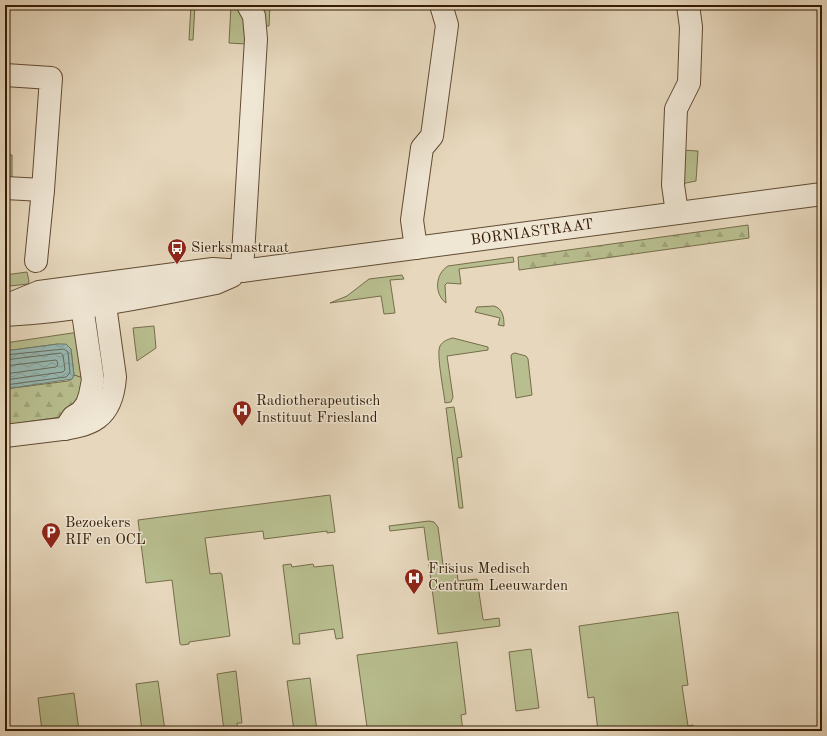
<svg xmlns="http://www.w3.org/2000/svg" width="827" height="736" font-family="'Old Standard TT',serif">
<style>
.green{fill:#b8be8f;stroke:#766d4a}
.forest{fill:url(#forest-firs);stroke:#766d4a}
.water{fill:url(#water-waves);stroke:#6f7a6d}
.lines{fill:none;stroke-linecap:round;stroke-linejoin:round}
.shore{stroke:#666a5c;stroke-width:1}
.minor-casing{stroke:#614b33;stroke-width:24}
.minor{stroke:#efe6d4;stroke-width:22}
.labels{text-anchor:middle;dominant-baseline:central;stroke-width:3;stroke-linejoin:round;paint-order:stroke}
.street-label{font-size:15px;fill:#341c05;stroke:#efe6d4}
.poi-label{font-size:15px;fill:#341c05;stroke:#efe6d4;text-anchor:start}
</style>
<defs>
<pattern id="forest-firs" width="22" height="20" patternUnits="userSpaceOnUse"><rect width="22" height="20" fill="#b8be8f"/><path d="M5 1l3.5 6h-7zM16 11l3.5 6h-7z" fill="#9fa37a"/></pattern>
<pattern id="water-waves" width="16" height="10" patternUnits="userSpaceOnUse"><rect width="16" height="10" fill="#97b9b3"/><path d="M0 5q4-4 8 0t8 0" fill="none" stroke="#839e98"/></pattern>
</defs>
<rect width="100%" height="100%" fill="#e7d8bd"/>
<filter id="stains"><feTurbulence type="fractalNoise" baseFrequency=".005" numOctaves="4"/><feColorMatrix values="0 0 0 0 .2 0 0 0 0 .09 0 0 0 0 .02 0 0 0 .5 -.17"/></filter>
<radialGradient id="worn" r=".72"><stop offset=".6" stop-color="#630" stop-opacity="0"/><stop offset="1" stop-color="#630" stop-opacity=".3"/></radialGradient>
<path class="green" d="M 191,5 L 195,5 L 193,40 L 189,40 Z
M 231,5 L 236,5 L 243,14 L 246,44 L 229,43 Z
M 260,5 L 270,5 L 269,26 L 265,26 Z
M 682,150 L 698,151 L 696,181 L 681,184 Z
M 5,154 L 12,155 L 12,180 L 5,179 Z
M 513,257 L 514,262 L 459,269 L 461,284 L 447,283 L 445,285 L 446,303 C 434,294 435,274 448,266 Z
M 27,272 L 29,281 L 28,284 L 10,286 L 5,285 L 5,275 Z
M 402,275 L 404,279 L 390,280 L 395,313 L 384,314 L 381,296 L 330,303 L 347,296 L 369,279 Z
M 494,306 C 503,309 504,317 504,326 L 498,325 L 500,318 L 475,312 L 477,307 Z
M 154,326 L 156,348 L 137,361 L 133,328 Z
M 79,332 L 86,379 L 74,375 L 71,349 L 58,344 L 5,351 L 5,343 Z
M 453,338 L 488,347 L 488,350 L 447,356 L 453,397 L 451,402 L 445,403 C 444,392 436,354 440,346 C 443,341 448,339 453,338 Z
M 515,353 L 526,356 L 528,359 L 532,395 L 516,398 L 511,356 L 512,354 Z
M 454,407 L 462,457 L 457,458 L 463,508 L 459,508 L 446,408 Z
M 330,495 L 335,532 L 327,533 L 327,531 L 264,539 L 263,531 L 205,538 L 210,574 L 221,573 L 222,575 L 230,636 L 189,642 L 189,644 L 182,645 L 180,644 L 172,580 L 146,583 L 138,520 Z
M 429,521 L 434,522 L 438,527 L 443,565 L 450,564 L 451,572 L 457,572 L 458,581 L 477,579 L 483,619 L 484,620 L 499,618 L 500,626 L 438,634 L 424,527 L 390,531 L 389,526 Z
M 291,564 L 292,567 L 313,564 L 314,567 L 333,565 L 343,638 L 336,639 L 334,629 L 299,634 L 300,644 L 293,644 L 283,566 L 283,565 Z
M 678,612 L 688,685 L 682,686 L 688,726 L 693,725 L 694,731 L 598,731 L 594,697 L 588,698 L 579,626 Z
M 457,642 L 466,714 L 461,715 L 463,731 L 373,731 L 372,727 L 367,727 L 357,655 Z
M 531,649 L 539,708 L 516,711 L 509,652 Z
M 236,671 L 242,723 L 237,723 L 238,731 L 224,731 L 217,674 Z
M 310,678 L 317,731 L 294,731 L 287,681 Z
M 158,681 L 165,731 L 142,731 L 136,684 Z
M 74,693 L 79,731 L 42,731 L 38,698 Z"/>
<path class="forest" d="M 748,225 L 749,238 L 519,270 L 518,257 Z
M 74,375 L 86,379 L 81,400 L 61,417 L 5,425 L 5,389 L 68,381 L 72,379 Z"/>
<path class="water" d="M 58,344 L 66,344 L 71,349 L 74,375 L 72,379 L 5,389 L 5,351 Z"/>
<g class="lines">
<path class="shore" d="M 5,355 L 64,349 L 68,352 L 70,373 L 66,377 L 5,385
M 5,360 L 61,353 L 63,355 L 65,370 L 63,372 L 5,380
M 5,366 L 56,360 L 57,361 L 58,365 L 56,367 L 5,374"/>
<defs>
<g id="minor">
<path d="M 5,75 L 51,78 L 43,190 L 5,188"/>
<path d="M 677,213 L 673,185 L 676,109 L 689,83 L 691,27 L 688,5"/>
<path d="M 416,248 L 412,220 L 422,148 L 432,136 L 447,25 L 441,5"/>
<path d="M 36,261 L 43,190"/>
<path d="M 242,271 L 256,39 L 254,16 L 248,5"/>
<path id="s1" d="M 5,306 L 39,292 L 213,269 L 242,271 L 822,194"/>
<path d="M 5,315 C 77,311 146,297 216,283 L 232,276"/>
<path d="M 65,429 L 73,417 L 81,412 L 87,404 L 90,395 L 93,380 L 80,293"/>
<path d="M 5,436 C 21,434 38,432 54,430 C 92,426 112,419 115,377 L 103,291"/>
</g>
</defs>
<use href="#minor" class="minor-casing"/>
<use href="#minor" class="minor"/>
</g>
<defs>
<symbol id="bus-pin" viewBox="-11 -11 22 30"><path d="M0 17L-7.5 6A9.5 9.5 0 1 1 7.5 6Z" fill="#8f2418" stroke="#efe6d4"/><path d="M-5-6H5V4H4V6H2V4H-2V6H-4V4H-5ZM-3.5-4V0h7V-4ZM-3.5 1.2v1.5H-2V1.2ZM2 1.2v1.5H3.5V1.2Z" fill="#fff"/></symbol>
<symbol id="hospital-pin" viewBox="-11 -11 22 30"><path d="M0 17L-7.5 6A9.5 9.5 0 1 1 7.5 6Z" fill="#8f2418" stroke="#efe6d4"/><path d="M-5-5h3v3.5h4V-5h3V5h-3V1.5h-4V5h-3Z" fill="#fff"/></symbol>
<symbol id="parking-pin" viewBox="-11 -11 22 30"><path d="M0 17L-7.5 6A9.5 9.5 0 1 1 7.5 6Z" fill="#8f2418" stroke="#efe6d4"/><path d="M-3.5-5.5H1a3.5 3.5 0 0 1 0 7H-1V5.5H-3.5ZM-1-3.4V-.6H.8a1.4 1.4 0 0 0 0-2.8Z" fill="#fff"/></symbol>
</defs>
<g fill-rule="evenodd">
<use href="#bus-pin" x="166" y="237" width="22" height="30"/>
<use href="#hospital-pin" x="231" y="399" width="22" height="30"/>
<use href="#parking-pin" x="40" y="521" width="22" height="30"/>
<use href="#hospital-pin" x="403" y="567" width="22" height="30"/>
</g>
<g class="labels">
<g class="street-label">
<text stroke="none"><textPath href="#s1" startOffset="534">BORNIASTRAAT</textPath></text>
</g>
<g class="poi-label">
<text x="191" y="248">Sierksmastraat</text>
<text x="256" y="401">Radiotherapeutisch<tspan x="256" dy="17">Instituut Friesland</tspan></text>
<text x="65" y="523">Bezoekers<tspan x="65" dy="17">RIF en OCL</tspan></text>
<text x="428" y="569">Frisius Medisch<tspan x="428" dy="17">Centrum Leeuwarden</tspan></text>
</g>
</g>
<rect width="827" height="736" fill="none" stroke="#e7d8bd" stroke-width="20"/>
<rect x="6" y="6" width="815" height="724" fill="none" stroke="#341c05" stroke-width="2"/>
<rect x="10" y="10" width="807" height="716" fill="none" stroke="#341c05"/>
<rect width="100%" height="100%" filter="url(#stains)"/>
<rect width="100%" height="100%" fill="url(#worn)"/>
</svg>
